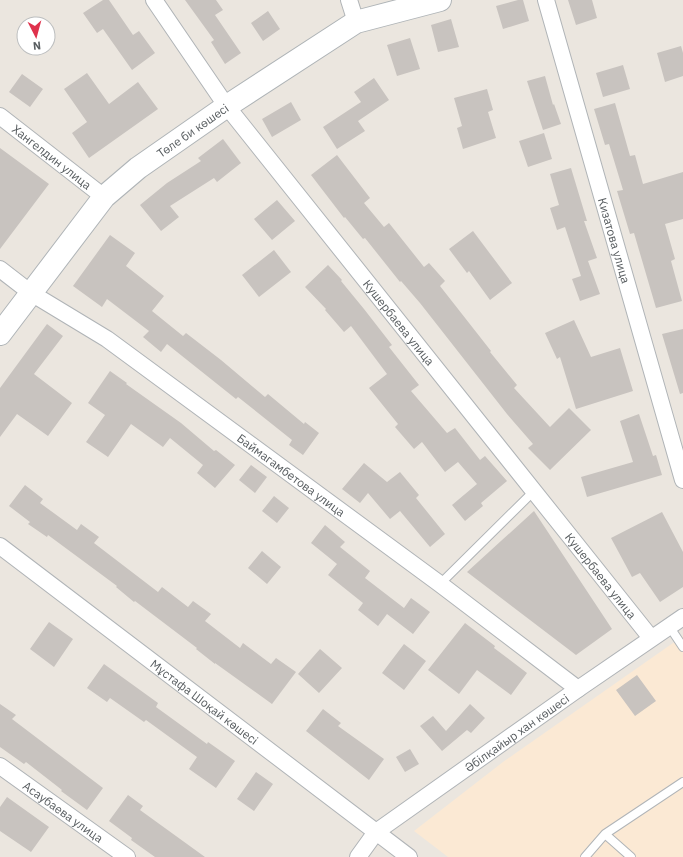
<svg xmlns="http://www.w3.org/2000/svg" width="683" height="857" font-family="'IBM Plex Sans',sans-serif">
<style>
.commercial{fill:#fbe9d4}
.building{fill:#c8c3bf}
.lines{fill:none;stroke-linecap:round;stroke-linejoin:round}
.lane-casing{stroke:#b0b4b7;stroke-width:10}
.street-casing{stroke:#b0b4b7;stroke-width:18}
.secondary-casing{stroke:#afb4b7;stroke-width:24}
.lane{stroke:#fff;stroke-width:8}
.street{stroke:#fff;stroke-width:16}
.secondary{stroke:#fff;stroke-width:22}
.labels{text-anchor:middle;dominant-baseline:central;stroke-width:3;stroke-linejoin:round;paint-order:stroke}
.street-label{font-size:12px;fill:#585d60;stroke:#fff}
</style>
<rect width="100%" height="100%" fill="#ebe6df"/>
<path class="commercial" d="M 683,636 L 683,857 L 448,857 L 414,831 L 503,762 Z"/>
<path class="building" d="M 103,0 L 109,0 L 133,35 L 139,31 L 155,53 L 132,70 L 103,29 L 97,33 L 83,13 Z
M 185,0 L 216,0 L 223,10 L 215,15 L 241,53 L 225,64 L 211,42 L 214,40 Z
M 518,0 L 523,0 L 529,21 L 503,29 L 496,6 Z
M 568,0 L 592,0 L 597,18 L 576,25 Z
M 268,11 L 280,29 L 263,41 L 251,23 Z
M 451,19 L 459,47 L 438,52 L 431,25 Z
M 410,38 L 420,69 L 397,76 L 387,45 Z
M 681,46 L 683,53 L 683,76 L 665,82 L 657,53 Z
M 623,65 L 630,89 L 603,97 L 596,73 Z
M 87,73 L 109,104 L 138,82 L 158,109 L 89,158 L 72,133 L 87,122 L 64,89 Z
M 22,74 L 43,89 L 30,107 L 9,92 Z
M 545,76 L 553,105 L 554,104 L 561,124 L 543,130 L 527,81 Z
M 374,78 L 389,100 L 358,121 L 365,131 L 337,149 L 323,127 L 361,102 L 354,92 Z
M 487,89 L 493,110 L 488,112 L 496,138 L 463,149 L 457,128 L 462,126 L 454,98 Z
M 291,102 L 301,120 L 272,137 L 262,119 Z
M 615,103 L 630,156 L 635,155 L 643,184 L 683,172 L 683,219 L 665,224 L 675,259 L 671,261 L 682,301 L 656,308 L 634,233 L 630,234 L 617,191 L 623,190 L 609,144 L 605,145 L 594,109 Z
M 544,133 L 552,159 L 528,167 L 519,141 Z
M 223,139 L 241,163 L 217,182 L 214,178 L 170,206 L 179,217 L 161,231 L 140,205 L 167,183 L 201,161 L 198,158 Z
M 0,148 L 49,184 L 0,249 Z
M 337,155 L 370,198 L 364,203 L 384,227 L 389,223 L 424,267 L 429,263 L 445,281 L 440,286 L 491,351 L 490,352 L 517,385 L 514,388 L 550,427 L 569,408 L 591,430 L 550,470 L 528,448 L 533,444 L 507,414 L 420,303 L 401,281 L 400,282 L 365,238 L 363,239 L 345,217 L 344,218 L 311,175 Z
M 571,168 L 587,221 L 584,221 L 597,258 L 588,261 L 600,294 L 580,301 L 572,279 L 581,276 L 565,227 L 557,230 L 550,208 L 559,205 L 550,174 Z
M 277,200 L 295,221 L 272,240 L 254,219 Z
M 473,231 L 512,283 L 490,300 L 469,271 L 467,273 L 449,249 Z
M 110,235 L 135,253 L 126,266 L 164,296 L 152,311 L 183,336 L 186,333 L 221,360 L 265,397 L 268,394 L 304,424 L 305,422 L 319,433 L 303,455 L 289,445 L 292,440 L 238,397 L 236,399 L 167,344 L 161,352 L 143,337 L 149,331 L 107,299 L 102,307 L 73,286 Z
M 274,250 L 291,272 L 259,297 L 242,275 Z
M 328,265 L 342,280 L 341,281 L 364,309 L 392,345 L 389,347 L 419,385 L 411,391 L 447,433 L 455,428 L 480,460 L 485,456 L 507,481 L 481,503 L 483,506 L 465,521 L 452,505 L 477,484 L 458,462 L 445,472 L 422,442 L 414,449 L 395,427 L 398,424 L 369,388 L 387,374 L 351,326 L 344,332 L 325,310 L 326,309 L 305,287 Z
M 574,320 L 591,357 L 620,348 L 633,391 L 576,409 L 560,357 L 557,359 L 545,333 Z
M 47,324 L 63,336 L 34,374 L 72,403 L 48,436 L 17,414 L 0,437 L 0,388 Z
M 683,329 L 683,393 L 680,394 L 662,334 Z
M 110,371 L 127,383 L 126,384 L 181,423 L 214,451 L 216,450 L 235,465 L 215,488 L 197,473 L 203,465 L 170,438 L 163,447 L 131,424 L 108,457 L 86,442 L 105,415 L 88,403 Z
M 639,414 L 653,456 L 656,455 L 662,475 L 587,497 L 581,477 L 633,462 L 620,421 Z
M 364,463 L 387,482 L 400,472 L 419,495 L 416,498 L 445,534 L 430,547 L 400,511 L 390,519 L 368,493 L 360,503 L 342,489 Z
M 251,465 L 267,477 L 255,493 L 239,480 Z
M 25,485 L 43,499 L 40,503 L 77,530 L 81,524 L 99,537 L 94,543 L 158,592 L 162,587 L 188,607 L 193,601 L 211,614 L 205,621 L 240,648 L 243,643 L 271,664 L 276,658 L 296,672 L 272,704 L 215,663 L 215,664 L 196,649 L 197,648 L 135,601 L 134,602 L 116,587 L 117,586 L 48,535 L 47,537 L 28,524 L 30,522 L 9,506 Z
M 274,496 L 289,508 L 277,523 L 262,511 Z
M 534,511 L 612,629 L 576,655 L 467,572 Z
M 662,512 L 683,552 L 683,587 L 660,602 L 640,573 L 632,577 L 611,538 Z
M 325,525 L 345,542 L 340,547 L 370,571 L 365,578 L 404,608 L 411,598 L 430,612 L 413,634 L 387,614 L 378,626 L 358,610 L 363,603 L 328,575 L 337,564 L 311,543 Z
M 262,551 L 281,567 L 267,584 L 248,568 Z
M 49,622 L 73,639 L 54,667 L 30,649 Z
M 465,623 L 495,646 L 494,648 L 527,673 L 511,695 L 477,670 L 459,694 L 428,670 Z
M 404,644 L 426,661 L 404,690 L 382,673 Z
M 320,649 L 342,668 L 319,693 L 298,674 Z
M 104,664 L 158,703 L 156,707 L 207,744 L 208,742 L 235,761 L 216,788 L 189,769 L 197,757 L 146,720 L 144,722 L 110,698 L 107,702 L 87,688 Z
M 637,675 L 656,701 L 635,716 L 616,690 Z
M 0,704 L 16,715 L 12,719 L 103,788 L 87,810 L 61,791 L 62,790 L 26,762 L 24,764 L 0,747 Z
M 470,704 L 485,718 L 471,733 L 467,730 L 442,751 L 420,726 L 433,716 L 446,731 Z
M 323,709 L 341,723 L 338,726 L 384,759 L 369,780 L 306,731 Z
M 410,749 L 419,764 L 405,772 L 396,757 Z
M 256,772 L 273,784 L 254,811 L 237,799 Z
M 128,795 L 143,806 L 140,810 L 205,857 L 155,857 L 131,840 L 132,838 L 109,821 Z
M 7,797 L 49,827 L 31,852 L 0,831 L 0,807 Z"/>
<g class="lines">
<defs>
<path id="lane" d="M 440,584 L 534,491
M 669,626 L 683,647
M 605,834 L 683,782
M 585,857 L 605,834 L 631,857"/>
<g id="street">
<path id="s1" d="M 154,0 L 225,104 L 651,638"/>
<path d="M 349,0 L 356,22"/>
<path id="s2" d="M 546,0 L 683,480"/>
<path id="s3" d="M 0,116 L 104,197"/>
<path id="s4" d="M 0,269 L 31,293 L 107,339 L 440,584 L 578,689"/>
<path id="s5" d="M 0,546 L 409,857"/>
<path id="s6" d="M 0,766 L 127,857"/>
<path id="s7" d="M 358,857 L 376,832 L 578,689 L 683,617"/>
</g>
<g id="secondary">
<path id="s8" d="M 0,334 L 104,197 L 138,168 L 227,106 L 356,22 L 440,0"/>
</g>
</defs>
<use href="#lane" class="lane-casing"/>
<use href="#street" class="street-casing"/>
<use href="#secondary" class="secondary-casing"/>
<use href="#lane" class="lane"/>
<use href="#street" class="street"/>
<use href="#secondary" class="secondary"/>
</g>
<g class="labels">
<g class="street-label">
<text stroke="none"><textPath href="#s8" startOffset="283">Төле би көшесі</textPath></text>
<text stroke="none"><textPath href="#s3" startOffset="66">Хангелдин улица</textPath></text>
<text stroke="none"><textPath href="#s2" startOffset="250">Кизатова улица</textPath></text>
<text stroke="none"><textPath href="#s1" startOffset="405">Кушербаева улица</textPath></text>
<text stroke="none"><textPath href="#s4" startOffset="357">Баймагамбетова улица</textPath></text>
<text stroke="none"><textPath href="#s1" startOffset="729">Кушербаева улица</textPath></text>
<text stroke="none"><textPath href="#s5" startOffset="257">Мұстафа Шоқай көшесі</textPath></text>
<text stroke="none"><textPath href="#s7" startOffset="203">Әбілқайыр хан көшесі</textPath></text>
<text stroke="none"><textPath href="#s6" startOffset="78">Асаубаева улица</textPath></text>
</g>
</g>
<g transform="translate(36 36) rotate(174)"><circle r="19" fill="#ffffff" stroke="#bcbebf"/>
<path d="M0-3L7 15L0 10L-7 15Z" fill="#df324c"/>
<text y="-6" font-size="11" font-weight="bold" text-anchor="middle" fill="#585d60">N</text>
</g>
</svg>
